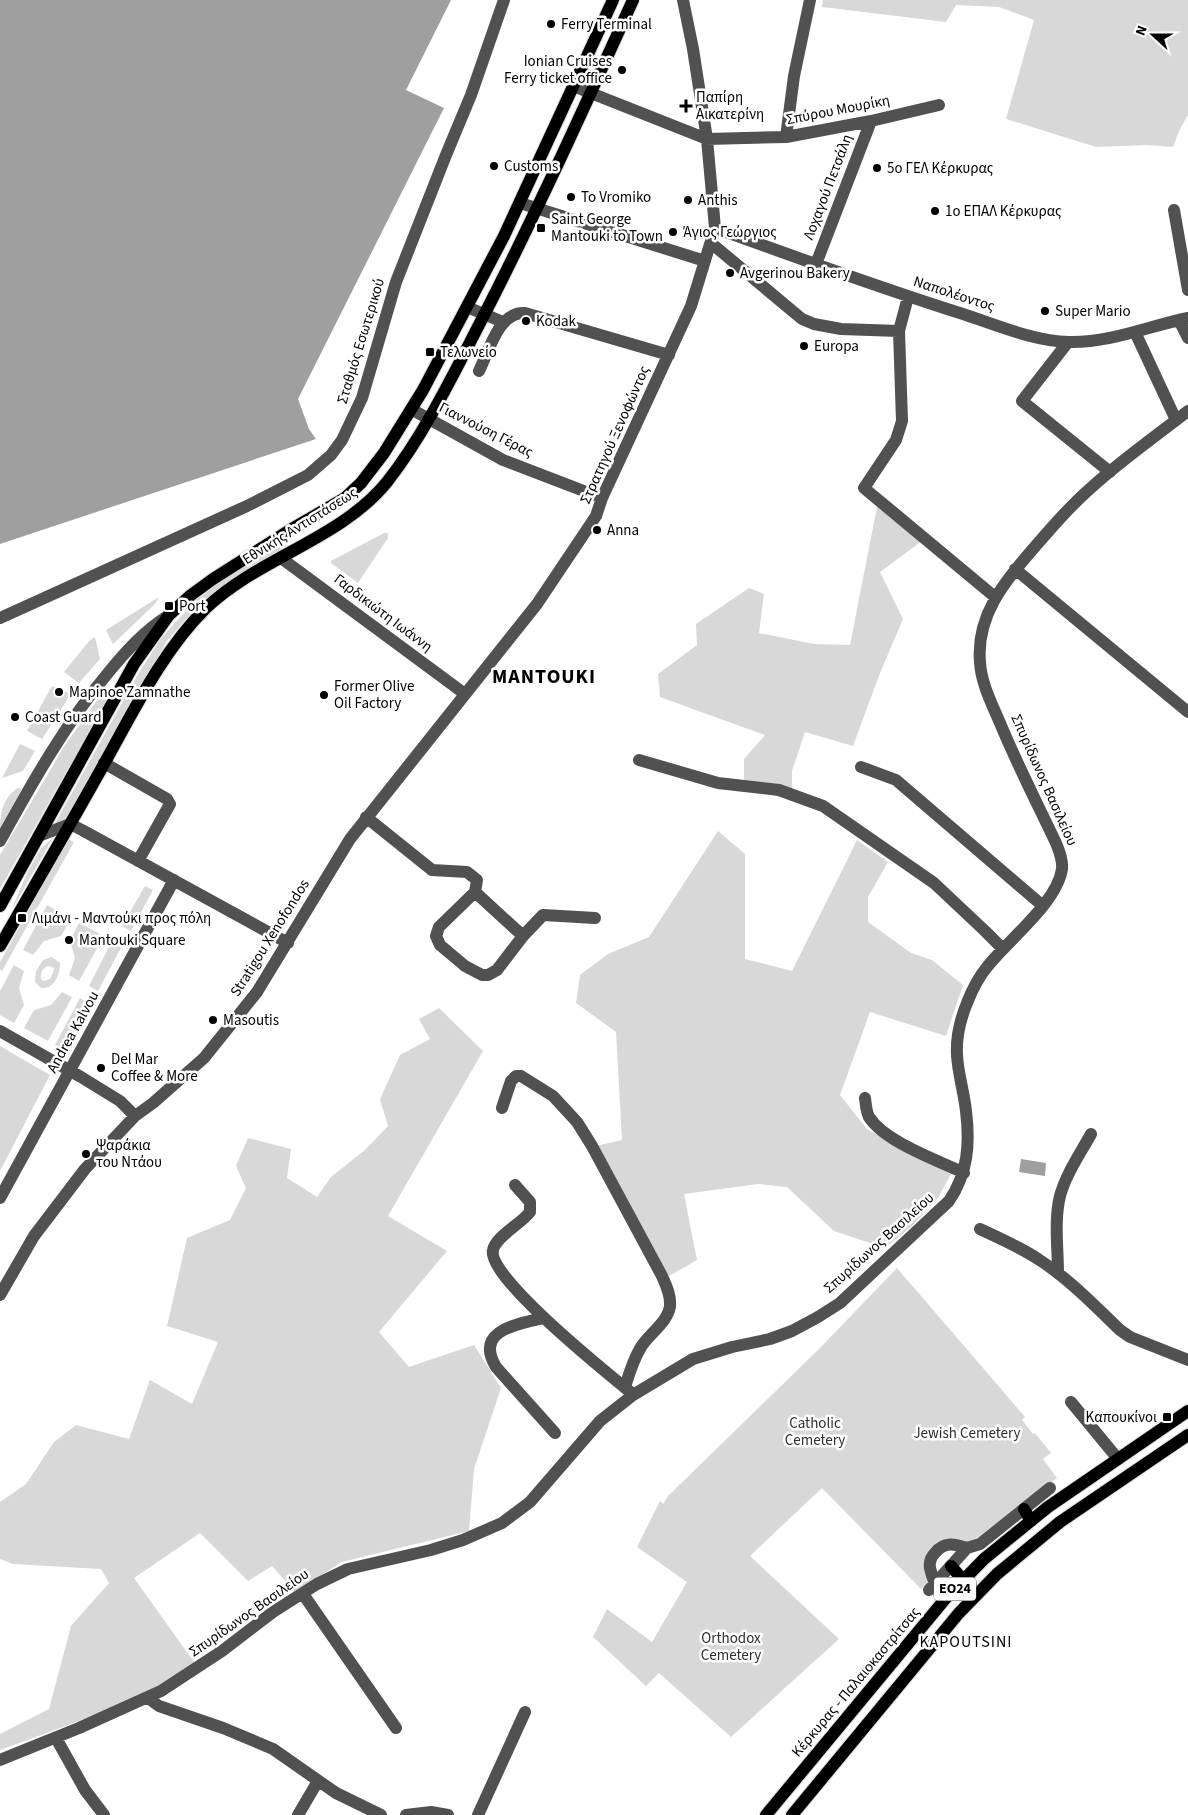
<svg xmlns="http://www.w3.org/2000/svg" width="1188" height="1815" font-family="'Source Sans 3',sans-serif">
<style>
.green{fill:#d8d8d8;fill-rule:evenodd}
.water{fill:#9f9f9f}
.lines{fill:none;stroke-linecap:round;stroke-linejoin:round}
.major-casing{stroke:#dbdbdb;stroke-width:14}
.minor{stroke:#515151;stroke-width:12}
.major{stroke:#000;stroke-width:12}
.poi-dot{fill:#000;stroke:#fff;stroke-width:2}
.labels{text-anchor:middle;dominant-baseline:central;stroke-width:5;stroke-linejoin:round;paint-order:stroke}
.shield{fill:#fff;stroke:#4c4c4c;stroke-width:1}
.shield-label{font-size:14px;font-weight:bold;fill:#000}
.poi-label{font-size:15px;fill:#000;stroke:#fff;text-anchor:start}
.street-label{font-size:15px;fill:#000;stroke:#fff}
.park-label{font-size:15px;fill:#2f2f2f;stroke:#fff}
.neighbourhood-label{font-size:16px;letter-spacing:1px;fill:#000;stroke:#fff}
.district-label{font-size:20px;font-weight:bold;letter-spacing:1px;fill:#000;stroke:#fff}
</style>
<rect width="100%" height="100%" fill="#fff"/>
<path class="green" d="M 823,0 L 1188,0 L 1188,115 L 1179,131 L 1173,147 L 1147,145 L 1096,147 L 1006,119 L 1034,20 L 999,7 L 956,5 L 946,22 L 822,7 Z
M 877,507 L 922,541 L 880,572 L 903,619 L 880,673 L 853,746 L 805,732 L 792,771 L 792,791 L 744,780 L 744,759 L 765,735 L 660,697 L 658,674 L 697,645 L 696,624 L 749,588 L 764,594 L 759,633 L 814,644 L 850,645 Z
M 384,533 L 388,533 L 388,538 L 358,583 L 331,563 L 331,561 Z
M 284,540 L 287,546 L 228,582 L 199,604 L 167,641 L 64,823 L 54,825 L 137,676 L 161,638 L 196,600 L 212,587 Z
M 159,597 L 155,604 L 113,644 L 106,630 Z
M 95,637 L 100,659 L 79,683 L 64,672 L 89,641 Z
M 52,686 L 71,694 L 42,739 L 27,731 Z
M 106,688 L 109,694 L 108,698 L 0,889 L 0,855 L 65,745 Z
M 20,744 L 35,751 L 23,771 L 2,778 Z
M 18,788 L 20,788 L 21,790 L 0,828 C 0,813 4,796 18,788 Z
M 718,831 L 745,854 L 745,959 L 792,971 L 857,840 L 888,862 L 868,897 L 868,922 L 911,953 L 932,960 L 963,985 L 946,1036 L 870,1012 L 840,1095 L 867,1129 L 951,1174 L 938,1198 L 911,1227 L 885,1248 L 834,1231 L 787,1187 L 758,1184 L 684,1194 L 697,1260 L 669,1276 L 596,1146 L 622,1140 L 616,1032 L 576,1003 L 580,975 L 608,954 L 649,937 Z
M 53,838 L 14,906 L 13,906 L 27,873 L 41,848 Z
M 68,839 L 74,842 L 2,971 L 0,970 L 0,962 Z
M 145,886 L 153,890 L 131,931 L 122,926 Z
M 47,905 L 71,918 L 61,936 L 44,941 L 33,955 L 23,950 Z
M 79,923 L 104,936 L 79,981 L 69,975 L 75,958 L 70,941 Z
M 112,941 L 122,946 L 98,991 L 89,986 Z
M 52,957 L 60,963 C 60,974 55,989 41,988 L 35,982 L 36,971 L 43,960 ZM 49,966 L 54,968 L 53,973 L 50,979 L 44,981 L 41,979 C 40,973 43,967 49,966 Z
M 14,965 L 24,971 L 19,988 L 24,1005 L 14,1023 L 0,1015 L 0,991 Z
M 62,992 L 72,997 L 48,1041 L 24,1028 L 34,1010 L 51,1005 Z
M 80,998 L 90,1004 L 65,1051 L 55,1045 Z
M 439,1008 L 483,1051 L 388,1216 L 447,1251 L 379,1332 L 409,1367 L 474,1345 L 501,1388 L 474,1469 L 469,1531 L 342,1562 L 295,1592 L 272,1566 L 248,1581 L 200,1533 L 134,1578 L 194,1662 C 167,1685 136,1697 104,1711 C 69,1725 35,1737 0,1750 L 0,1734 L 49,1709 L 71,1626 L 109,1583 L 101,1569 L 13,1564 L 0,1559 L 0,1502 L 26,1484 L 54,1442 L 76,1425 L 129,1439 L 150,1380 L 192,1404 L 218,1342 L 167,1326 L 187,1238 L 230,1220 L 246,1188 L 236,1166 L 248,1138 L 291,1149 L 287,1178 L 317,1197 L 331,1177 L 365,1150 L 388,1126 L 380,1099 L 400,1055 L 430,1039 L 419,1019 Z
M 0,1046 L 50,1075 L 0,1171 Z
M 897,1268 L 1025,1417 L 1022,1420 L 1033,1434 L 1035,1433 L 1051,1453 L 1043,1459 L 1057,1478 L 966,1546 L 940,1544 L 931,1580 L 921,1589 L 822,1488 L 750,1556 L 839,1639 L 731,1737 L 659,1673 L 646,1686 L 593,1637 L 607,1609 L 652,1642 L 687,1582 L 637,1547 L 660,1501 L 663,1504 L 668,1496 L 821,1347 Z"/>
<path class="water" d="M 0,0 L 451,0 L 406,90 L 444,108 L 298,399 L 309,429 L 316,439 L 0,544 Z
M 1021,1159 L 1046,1163 L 1045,1176 L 1019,1172 Z"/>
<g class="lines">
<defs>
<path id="major" d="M 0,906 L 134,664 L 169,615 L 191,595 L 213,579 L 290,530 L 345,498 L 361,483 L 384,453 L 423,390 L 504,236 L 613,0
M 0,946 C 35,885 70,825 104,764 C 133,712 163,650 206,608 C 258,558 341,539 387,482 C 424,435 453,375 481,321 C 535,216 584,108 633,0
M 1024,1509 L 1031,1521
M 951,1566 L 963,1580
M 766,1815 L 946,1598 L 984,1559 L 1048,1507 L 1188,1411
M 792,1815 L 959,1613 L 997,1574 L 1060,1522 L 1188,1435"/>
</defs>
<use href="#major" class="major-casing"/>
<path class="minor" d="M 573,86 L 707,139 L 786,137 L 871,121 L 939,105
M 786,137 L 794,76 L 810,0
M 520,203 L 705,261
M 1174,210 L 1188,290
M 715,228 C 798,258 880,288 963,314 C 997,325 1033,341 1069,342 C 1110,343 1149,326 1188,318
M 711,243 L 802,319 L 814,324 L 841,329 L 899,331 L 908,297
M 816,264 L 871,121
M 467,307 L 503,322
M 1179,320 L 1188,338
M 899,331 L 902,421 L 896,440 L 864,488 L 995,597
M 1135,332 L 1176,420
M 1068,342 L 1022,401 L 1110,472
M 479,371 C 489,351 499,311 525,313 L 669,355
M 411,409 L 503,460 L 602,498
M 281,558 L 465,694
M 1015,569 L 1188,712
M 0,618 L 247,506 L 308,475 L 331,455 L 342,440 L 362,398 L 396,282 L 446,155 L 471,95 L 504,0
M 639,760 L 718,783 L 779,790 L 823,806 L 934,883 L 985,931 L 1003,949
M 104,763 L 167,799 L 170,804 L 138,861
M 861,767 L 896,780 L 1043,906
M 366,817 L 432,870 L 467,872 L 477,880 L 475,892 L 523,936
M 39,836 L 70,824 L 82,830 L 288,943
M 0,841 C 32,783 65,724 108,673 C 126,651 144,631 169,615
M 475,892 L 439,927 L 436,936 L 440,945 L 465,966 L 482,975 L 488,975 L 497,970 L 523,936 L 543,915 L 595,918
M 0,1031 L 81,1077 L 120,1101 L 135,1116
M 865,1098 C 866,1105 866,1111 869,1117 C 885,1142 937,1160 964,1173
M 502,1108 L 511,1081 L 516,1076 L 521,1076 L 553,1096 L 577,1122 L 592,1146 L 662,1276 C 666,1285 671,1295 670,1306 C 668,1322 649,1334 641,1347 C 633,1360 629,1374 625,1387
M 515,1185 L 530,1202 L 530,1212 C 521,1224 496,1236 493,1250 C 486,1276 606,1372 629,1391
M 0,1198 L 174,880
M 980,1229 C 999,1238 1020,1247 1038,1259 C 1068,1278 1094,1305 1120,1330 L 1130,1337 L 1188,1360
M 1058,1273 C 1058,1249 1054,1220 1060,1196 C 1066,1174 1080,1154 1091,1134
M 0,1295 L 34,1236 L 85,1169 L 135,1116 L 153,1103 L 204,1058 L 257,992 L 350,839 L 537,604 L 596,516 L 602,498 L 691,306 L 715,228 L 707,139 L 693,49 L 683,0
M 543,1318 C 518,1324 474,1330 496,1367 L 555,1433
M 1071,1402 L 1118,1459
M 935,1583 C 933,1579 931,1573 930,1568 C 929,1562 931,1557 935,1553 C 944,1541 955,1544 967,1548
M 929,1590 L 967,1548 L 980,1544 L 1050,1488
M 303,1594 L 396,1728
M 148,1698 L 159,1706 L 223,1728 L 273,1749 L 336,1793 L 381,1815
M 56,1738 L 85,1790 L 104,1815
M 0,1760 L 79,1728 L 161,1691 L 222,1651 L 273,1612 L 317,1584 L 348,1569 L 431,1550 L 463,1540 L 502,1523 L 530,1502 L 600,1421 L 633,1395 L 693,1359 L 732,1347 L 770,1339 L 792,1331 L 818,1317 L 840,1303 L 949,1201 C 968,1173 970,1144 966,1111 C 964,1092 958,1074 957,1055 C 956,1037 960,1020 967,1003 C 972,990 978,978 987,967 C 1008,940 1057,903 1062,869 C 1063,859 1059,851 1056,843 C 1037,803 1017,764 1000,723 C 992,704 981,683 980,662 C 976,616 1004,582 1033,549 C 1052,527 1071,505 1093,486 C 1123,459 1156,436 1188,411
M 298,1815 L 318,1781
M 406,1815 L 431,1812 L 448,1815
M 478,1815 L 525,1712"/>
<use href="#major" class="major"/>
</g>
<g class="poi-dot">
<circle cx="551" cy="24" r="5"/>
<circle cx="622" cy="70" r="5"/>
<path d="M683.5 98.5h5v5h5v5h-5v5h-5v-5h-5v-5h5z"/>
<circle cx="494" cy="166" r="5"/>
<circle cx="877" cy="168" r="5"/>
<circle cx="571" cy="197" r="5"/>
<circle cx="688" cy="200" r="5"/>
<circle cx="935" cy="211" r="5"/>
<rect x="536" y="223" width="10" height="10" rx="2.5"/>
<circle cx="673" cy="232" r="5"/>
<circle cx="730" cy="273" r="5"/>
<circle cx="1045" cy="311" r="5"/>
<circle cx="526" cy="321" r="5"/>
<circle cx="804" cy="346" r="5"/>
<rect x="425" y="347" width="10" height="10" rx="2.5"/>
<circle cx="597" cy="530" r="5"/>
<rect x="164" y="601" width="10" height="10" rx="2.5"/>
<circle cx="59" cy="692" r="5"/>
<circle cx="324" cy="695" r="5"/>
<circle cx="15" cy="717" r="5"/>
<rect x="17" y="913" width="10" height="10" rx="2.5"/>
<circle cx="69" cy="940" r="5"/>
<circle cx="213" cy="1020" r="5"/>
<circle cx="101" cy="1068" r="5"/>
<circle cx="86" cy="1154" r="5"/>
<rect x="1162" y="1412" width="10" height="10" rx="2.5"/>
</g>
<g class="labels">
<rect class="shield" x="934" y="1577.5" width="42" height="23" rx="4"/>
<g class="shield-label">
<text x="955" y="1589">ΕΟ24</text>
</g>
<g class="poi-label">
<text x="561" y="24">Ferry Terminal</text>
<text x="612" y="61" text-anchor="end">Ionian Cruises<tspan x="612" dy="17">Ferry ticket office</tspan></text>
<text x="696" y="97">Παπίρη<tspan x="696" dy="17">Αικατερίνη</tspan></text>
<text x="504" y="166">Customs</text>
<text x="887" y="168">5ο ΓΕΛ Κέρκυρας</text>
<text x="581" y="197">To Vromiko</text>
<text x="698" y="200">Anthis</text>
<text x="945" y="211">1ο ΕΠΑΛ Κέρκυρας</text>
<text x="551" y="219">Saint George<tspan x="551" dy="17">Mantouki to Town</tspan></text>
<text x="683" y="232">Άγιος Γεώργιος</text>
<text x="740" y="273">Avgerinou Bakery</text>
<text x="1055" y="311">Super Mario</text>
<text x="536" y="321">Kodak</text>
<text x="814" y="346">Europa</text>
<text x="440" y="352">Τελωνείο</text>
<text x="607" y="530">Anna</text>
<text x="179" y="606">Port</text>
<text x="334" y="686">Former Olive<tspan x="334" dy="17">Oil Factory</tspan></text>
<text x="69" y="692">Mapinoe Zamnathe</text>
<text x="25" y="717">Coast Guard</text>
<text x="32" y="918">Λιμάνι - Μαντούκι προς πόλη</text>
<text x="79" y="940">Mantouki Square</text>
<text x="223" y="1020">Masoutis</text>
<text x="111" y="1059">Del Mar<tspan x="111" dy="17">Coffee &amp; More</tspan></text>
<text x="96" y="1145">Ψαράκια<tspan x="96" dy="17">του Ντάου</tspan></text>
<text x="1157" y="1417" text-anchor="end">Καπουκίνοι</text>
</g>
<g class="street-label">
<text transform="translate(838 110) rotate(-11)">Σπύρου Μουρίκη</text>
<text transform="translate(828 187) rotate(-69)">Λοχαγού Πετσάλη</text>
<text transform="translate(954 294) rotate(18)">Ναπολέοντος</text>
<text transform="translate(361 341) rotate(-73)">Σταθμός Εσωτερικού</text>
<text transform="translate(486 430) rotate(27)">Γιαννούση Γέρας</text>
<text transform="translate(615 435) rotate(-66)">Στρατηγού Ξενοφώντος</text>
<text transform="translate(300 526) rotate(-32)">Εθνικής Αντιστάσεως</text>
<text transform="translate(383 613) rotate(37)">Γαρδικιώτη Ιωάννη</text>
<text transform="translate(1044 780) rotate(66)">Σπυρίδωνος Βασιλείου</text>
<text transform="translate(270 938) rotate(-58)">Stratigou Xenofondos</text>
<text transform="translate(73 1032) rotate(-61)">Andrea Kalvou</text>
<text transform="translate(879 1243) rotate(-42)">Σπυρίδωνος Βασιλείου</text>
<text transform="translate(249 1613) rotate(-35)">Σπυρίδωνος Βασιλείου</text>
<text transform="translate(856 1682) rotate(-50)">Κέρκυρας - Παλαιοκαστρίτσας</text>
</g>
<g class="park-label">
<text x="815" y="1423">Catholic<tspan x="815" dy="17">Cemetery</tspan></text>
<text x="967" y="1433">Jewish Cemetery</text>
<text x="731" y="1638">Orthodox<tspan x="731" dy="17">Cemetery</tspan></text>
</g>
<g class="neighbourhood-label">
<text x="966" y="1642">KAPOUTSINI</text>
</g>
<g class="district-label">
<text x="544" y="677">MANTOUKI</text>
</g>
</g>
<g transform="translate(1153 35) rotate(291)" stroke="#ffffff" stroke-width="4" paint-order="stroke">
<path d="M0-4L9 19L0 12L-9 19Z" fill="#000000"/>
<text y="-8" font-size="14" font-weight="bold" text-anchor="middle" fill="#000000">N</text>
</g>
</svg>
